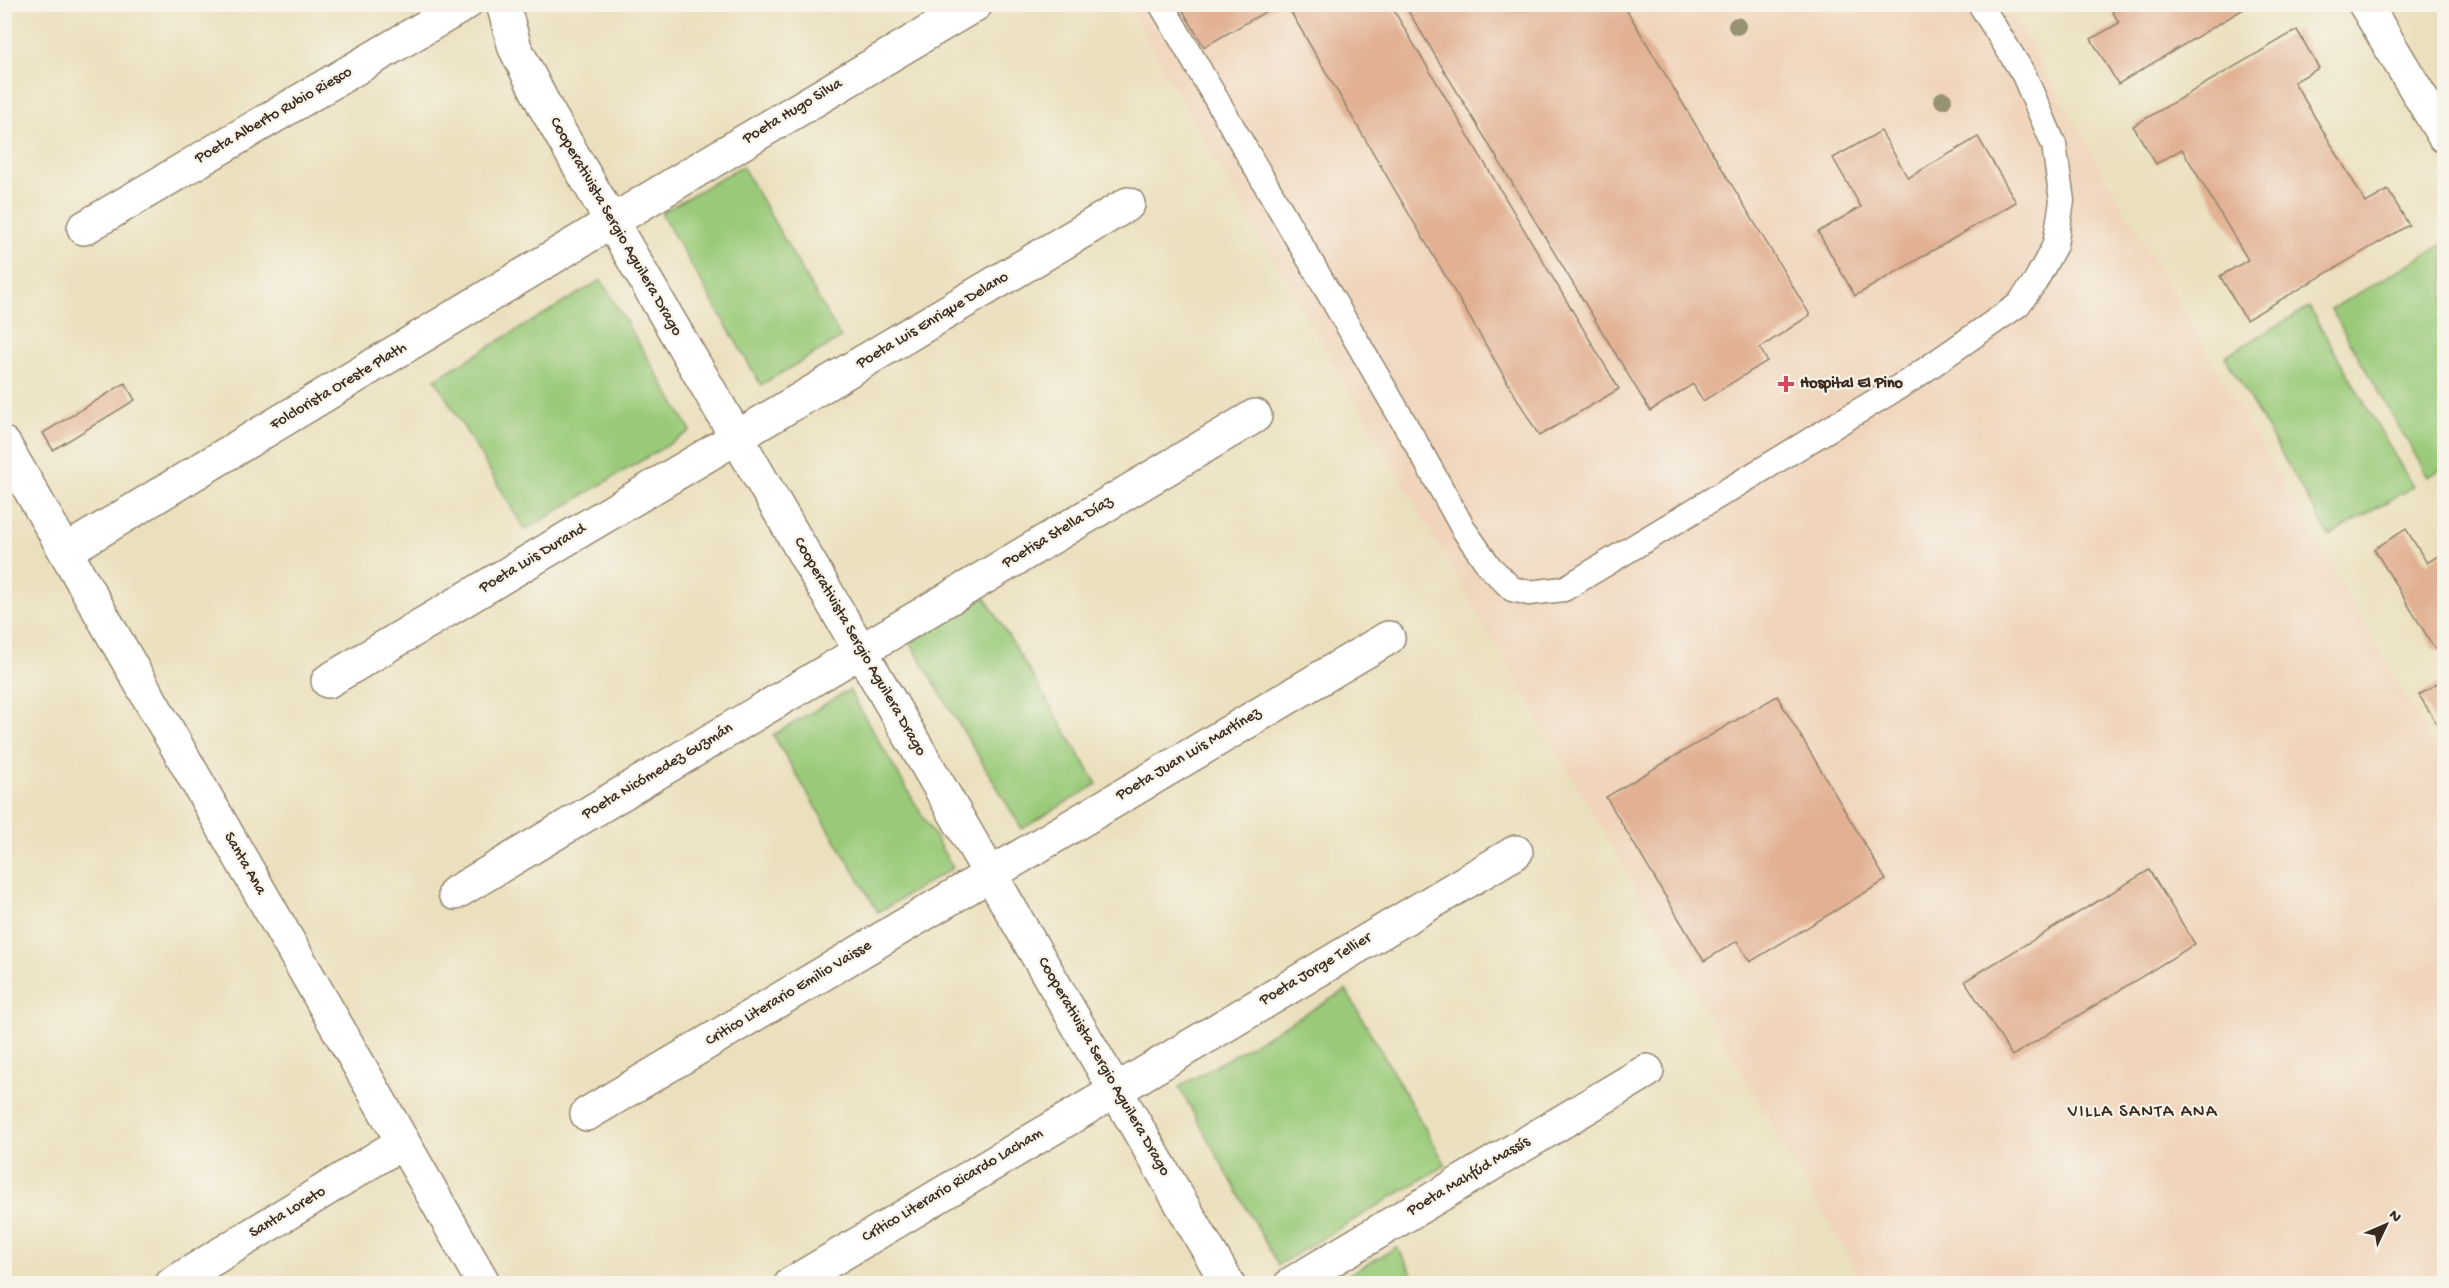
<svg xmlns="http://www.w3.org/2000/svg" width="2449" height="1288" font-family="'Gochi Hand',sans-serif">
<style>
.built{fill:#f0d5bc}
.green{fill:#9aca79;stroke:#6a7a4c;stroke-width:1.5}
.building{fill:#e2b092}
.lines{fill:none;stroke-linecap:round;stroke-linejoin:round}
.service-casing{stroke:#93856e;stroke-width:27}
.minor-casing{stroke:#93856e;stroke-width:36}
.service{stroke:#fff;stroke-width:24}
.minor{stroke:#fff;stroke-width:33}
.tree{fill:#979272}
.poi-dot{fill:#d1495b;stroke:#f7f3e8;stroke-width:2}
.labels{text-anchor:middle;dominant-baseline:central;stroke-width:4.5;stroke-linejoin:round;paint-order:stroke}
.street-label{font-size:16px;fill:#3b2a1e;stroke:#f7f3e8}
.poi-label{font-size:16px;font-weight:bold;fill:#3b2a1e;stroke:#f7f3e8;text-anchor:start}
.neighbourhood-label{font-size:18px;letter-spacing:1.5px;fill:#3b2a1e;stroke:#f7f3e8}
</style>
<rect width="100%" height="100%" fill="#f7f3e8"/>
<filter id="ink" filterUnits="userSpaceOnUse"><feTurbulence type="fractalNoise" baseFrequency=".0167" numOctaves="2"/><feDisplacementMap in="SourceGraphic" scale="12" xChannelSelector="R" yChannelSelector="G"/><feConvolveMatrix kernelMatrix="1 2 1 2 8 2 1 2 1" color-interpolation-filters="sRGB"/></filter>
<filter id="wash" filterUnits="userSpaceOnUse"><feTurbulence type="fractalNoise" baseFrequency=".008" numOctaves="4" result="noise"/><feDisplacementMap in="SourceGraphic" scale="24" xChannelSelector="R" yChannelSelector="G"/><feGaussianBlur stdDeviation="1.35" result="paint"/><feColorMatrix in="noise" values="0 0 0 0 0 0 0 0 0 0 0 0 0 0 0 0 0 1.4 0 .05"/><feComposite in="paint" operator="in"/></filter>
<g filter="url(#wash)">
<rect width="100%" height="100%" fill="#ebe0bd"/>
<path class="built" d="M 1127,5 L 2007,5 L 2444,764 L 2444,1283 L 1863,1283 Z"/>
<path class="green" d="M 742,166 L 841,338 L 761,385 L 661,213 Z
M 2444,244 L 2444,468 L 2428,477 L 2331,309 Z
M 601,280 L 691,431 L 525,530 L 435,379 Z
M 2309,307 L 2413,487 L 2329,536 L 2225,356 Z
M 985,597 L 1097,784 L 1022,829 L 910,642 Z
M 849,690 L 953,868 L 878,912 L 773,735 Z
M 1346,990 L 1446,1165 L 1278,1265 L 1179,1087 Z
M 1397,1247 L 1418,1283 L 1334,1283 Z"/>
<g id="blocks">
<path class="building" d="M 1179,4 L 1279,4 L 1204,47 Z
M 1286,4 L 1390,4 L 1619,389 L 1539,436 Z
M 1404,4 L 1623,4 L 1810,315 L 1760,348 L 1767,361 L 1703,401 L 1693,384 L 1650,411 Z
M 2108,4 L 2252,4 L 2118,84 L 2091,39 L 2119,23 Z
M 2297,30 L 2319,68 L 2294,82 L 2366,203 L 2388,190 L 2409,225 L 2246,320 L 2220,276 L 2248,260 L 2182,149 L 2156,164 L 2133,126 Z
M 1881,131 L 1908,178 L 1978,137 L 2016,202 L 1855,296 L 1818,232 L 1861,207 L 1833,158 Z
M 125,383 L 135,400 L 53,450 L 43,433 Z
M 2406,529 L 2427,563 L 2444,552 L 2444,646 L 2436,651 L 2374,549 Z
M 2444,679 L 2444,735 L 2419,695 Z
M 1777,696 L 1886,880 L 1750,962 L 1737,941 L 1704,961 L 1606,797 Z
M 2149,870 L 2195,944 L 2012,1056 L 1965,981 Z"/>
</g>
</g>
<g filter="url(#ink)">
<use href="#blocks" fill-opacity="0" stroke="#93856e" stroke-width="1.5"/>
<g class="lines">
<defs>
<path id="service" d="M 1161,4 L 1417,445 L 1464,530 L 1489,566 L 1512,589 L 1529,593 L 1564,589 L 1912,379 L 2018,305 L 2035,282 L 2055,245 L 2062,201 L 2054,145 L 2024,75 L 1980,4"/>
<path id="minor" d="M 503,4 L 515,48 L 545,107 L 1228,1284
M 2365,4 L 2444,136
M 84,228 L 465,4
M 4,444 L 484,1284
M 66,551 L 742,143 L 976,4
M 328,681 L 1128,204
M 455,893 L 1255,416
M 587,1114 L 1388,638
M 172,1284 L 403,1142
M 791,1284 L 1516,852
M 1291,1284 L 1647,1071"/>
</defs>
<use href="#service" class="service-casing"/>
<use href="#minor" class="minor-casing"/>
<use href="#service" class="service"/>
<use href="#minor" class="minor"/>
</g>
<g class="tree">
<circle cx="1737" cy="26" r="9"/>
<circle cx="1943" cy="100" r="9"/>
</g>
</g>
<path class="poi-dot" d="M1783 375h6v6h6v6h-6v6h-6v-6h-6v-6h6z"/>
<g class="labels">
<g class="street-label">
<text transform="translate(793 112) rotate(-31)">Poeta Hugo Silva</text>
<text transform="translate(274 116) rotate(-30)">Poeta Alberto Rubio Riesco</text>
<text transform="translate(615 227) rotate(60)">Cooperativista Sergio Aguilera Drago</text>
<text transform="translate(933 321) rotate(-31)">Poeta Luis Enrique Delano</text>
<text transform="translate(339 387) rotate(-31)">Folclorista Oreste Plath</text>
<text transform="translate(1058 533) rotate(-31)">Poetisa Stella Díaz</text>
<text transform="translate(533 559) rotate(-31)">Poeta Luis Durand</text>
<text transform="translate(859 647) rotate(60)">Cooperativista Sergio Aguilera Drago</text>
<text transform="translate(1189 755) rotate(-31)">Poeta Juan Luis Martínez</text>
<text transform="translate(658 772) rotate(-31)">Poeta Nicómedez Guzmán</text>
<text transform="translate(244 864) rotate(60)">Santa Ana</text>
<text transform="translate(1316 970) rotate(-31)">Poeta Jorge Tellier</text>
<text transform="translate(789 994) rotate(-31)">Critico Literario Emilio Vaisse</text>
<text transform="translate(1103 1067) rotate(60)">Cooperativista Sergio Aguilera Drago</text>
<text transform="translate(1469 1177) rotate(-31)">Poeta Mahfúd Massís</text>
<text transform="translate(953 1186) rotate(-31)">Crítico Literario Ricardo Lacham</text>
<text transform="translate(288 1213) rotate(-31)">Santa Loreto</text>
</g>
<g class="poi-label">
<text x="1800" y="384">Hospital El Pino</text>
</g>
<g class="neighbourhood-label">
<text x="2143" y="1112">VILLA SANTA ANA</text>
</g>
</g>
<rect width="2449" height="1288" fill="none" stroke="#f7f3e8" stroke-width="24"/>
<g transform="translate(2386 1225) rotate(46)" stroke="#f7f3e8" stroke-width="4.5" paint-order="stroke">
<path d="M0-4.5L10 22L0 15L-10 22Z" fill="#3b2a1e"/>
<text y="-9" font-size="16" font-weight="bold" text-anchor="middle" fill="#3b2a1e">N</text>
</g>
</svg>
